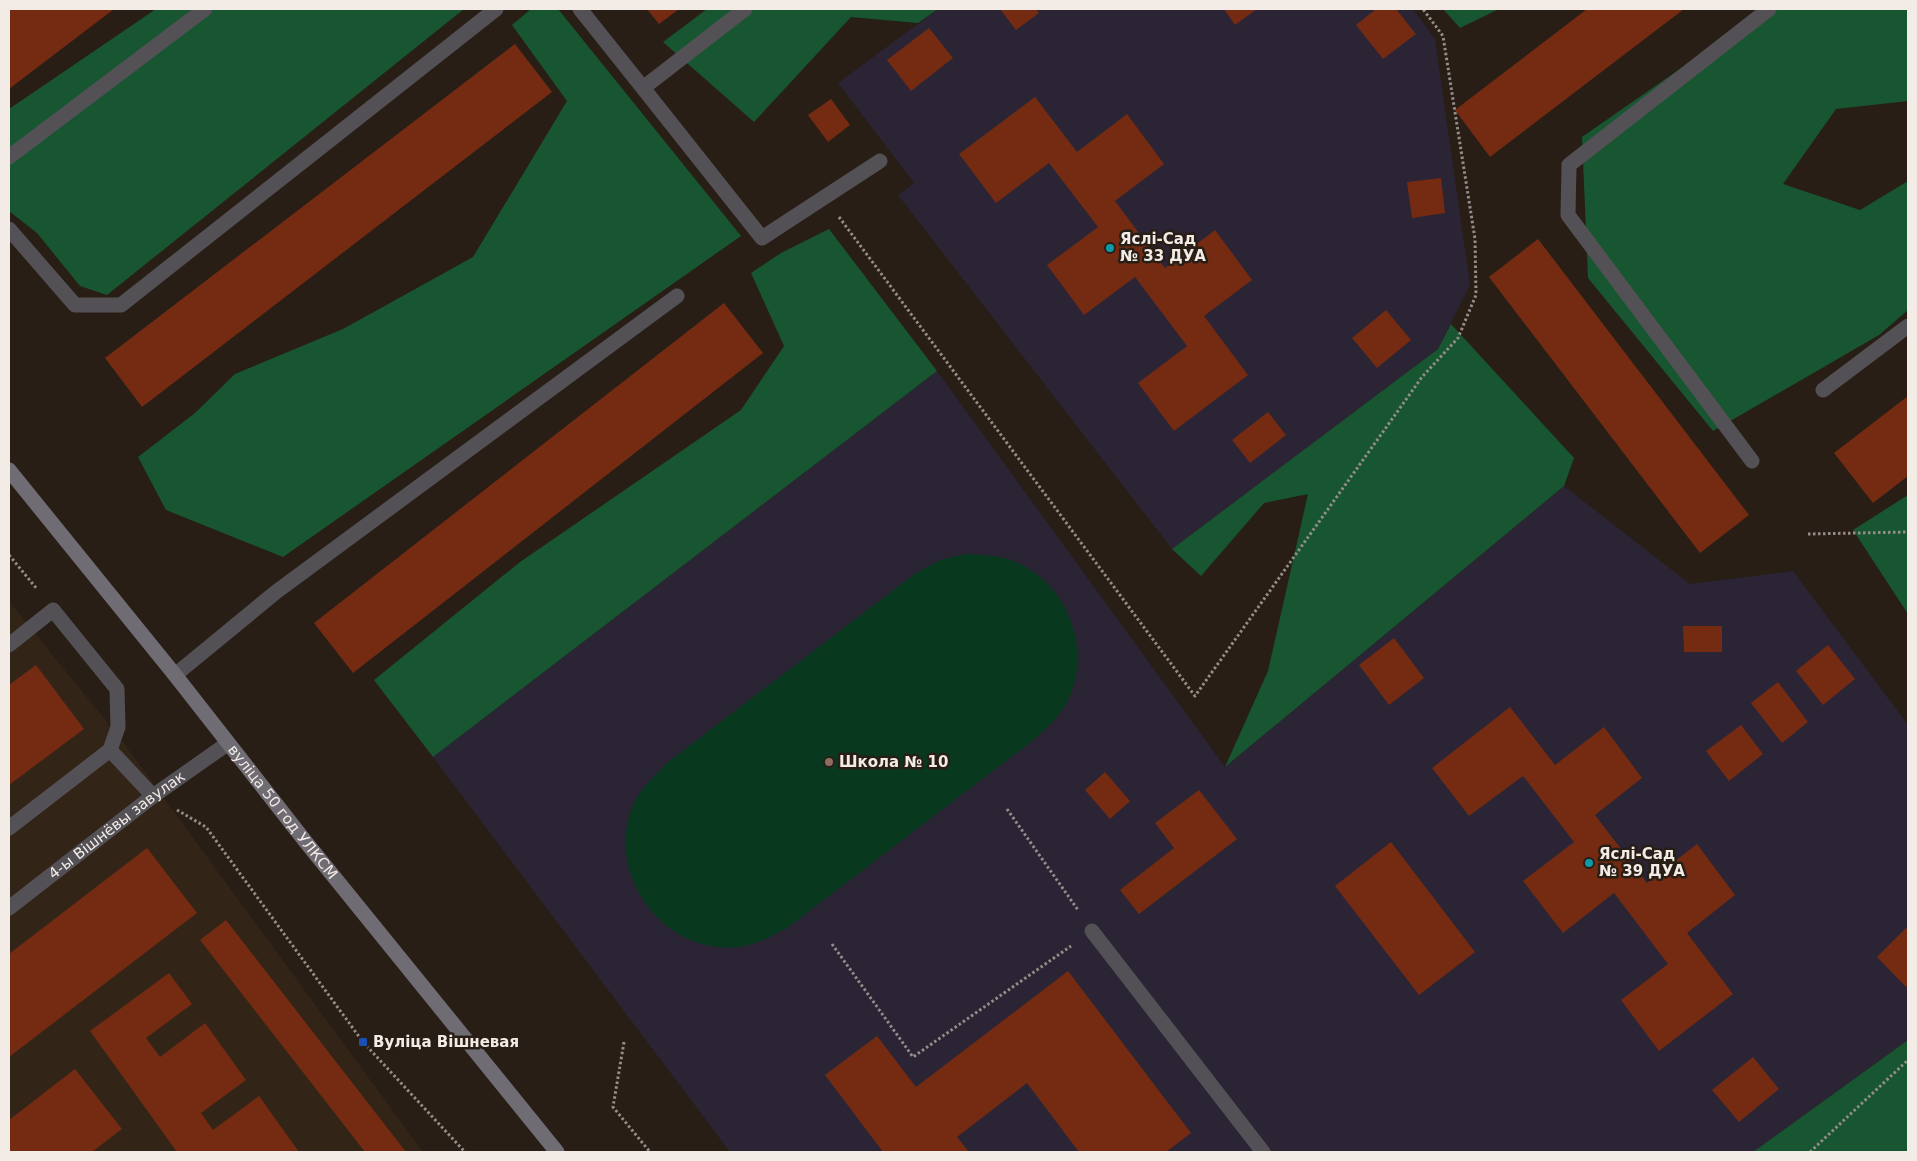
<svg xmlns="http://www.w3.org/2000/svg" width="1917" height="1161" font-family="'DejaVu Sans',sans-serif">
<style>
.built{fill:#332418}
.education{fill:#2a2434}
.green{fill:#08391e}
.forest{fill:#175631}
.building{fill:#752b12}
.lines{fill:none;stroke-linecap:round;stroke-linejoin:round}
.path{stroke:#958d87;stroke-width:3;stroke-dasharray:2.5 2.5;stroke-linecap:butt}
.lane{stroke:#535156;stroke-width:15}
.street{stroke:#535156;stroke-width:15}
.secondary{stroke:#706c74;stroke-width:15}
.culture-dot{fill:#0f9aa8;stroke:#281e16;stroke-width:2}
.education-dot{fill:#8d6e63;stroke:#281e16;stroke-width:2}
.transit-dot{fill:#1a4fb4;stroke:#281e16;stroke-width:2}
.labels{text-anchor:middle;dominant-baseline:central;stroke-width:5;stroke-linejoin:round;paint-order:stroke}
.poi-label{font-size:15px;font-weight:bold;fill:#f2ebe6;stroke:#281e16;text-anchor:start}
.street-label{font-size:15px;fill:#f2ebe6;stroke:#281e16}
</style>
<rect width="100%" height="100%" fill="#281e16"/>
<path class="built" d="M 9,601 L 123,742 L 423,1152 L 9,1152 Z"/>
<path class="education" d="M 938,9 L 1413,9 L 1435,39 L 1470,285 L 1438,349 L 1172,549 L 898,195 L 914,183 L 838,83 Z
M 937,371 L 1225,767 L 1564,486 L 1690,584 L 1793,571 L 1908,725 L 1908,1040 L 1753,1152 L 730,1152 L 433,757 Z"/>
<path class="green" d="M 966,554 C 983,555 1001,555 1018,563 C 1067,585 1092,648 1069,698 C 1062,714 1049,726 1036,738 L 787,928 C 772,936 756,945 738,947 C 662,955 603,872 634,803 C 642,787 655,775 668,762 L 916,573 L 940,560 Z"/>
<path class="forest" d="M 156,9 L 464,9 L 107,295 L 80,286 L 37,233 L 9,211 L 9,109 Z
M 531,9 L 558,9 L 741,236 L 283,557 L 166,510 L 138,457 L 195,413 L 235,374 L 343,329 L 473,257 L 567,101 L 512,25 Z
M 707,9 L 938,9 L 918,23 L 851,17 L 754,122 L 663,42 Z
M 1443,9 L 1499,9 L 1460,28 Z
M 1766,9 L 1908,9 L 1908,101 L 1836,109 L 1783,184 L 1860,210 L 1908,181 L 1908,310 L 1879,335 L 1713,431 L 1588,278 L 1582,137 Z
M 829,229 L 937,371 L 433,757 L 374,680 L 520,562 L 741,410 L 784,346 L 751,273 L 781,253 Z
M 1451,324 L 1574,458 L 1564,486 L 1225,767 L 1268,671 L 1308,494 L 1264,503 L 1201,576 L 1172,549 L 1438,349 Z
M 1908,495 L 1908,614 L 1853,530 Z
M 1908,1040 L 1908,1152 L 1753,1152 Z"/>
<path class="building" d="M 12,9 L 114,9 L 9,89 L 9,11 Z
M 647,9 L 679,9 L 659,24 Z
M 1000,9 L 1036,9 L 1039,13 L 1016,30 Z
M 1224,9 L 1257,9 L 1235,25 Z
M 1376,9 L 1396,9 L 1416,34 L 1383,59 L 1356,25 Z
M 1587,9 L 1684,9 L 1490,157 L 1455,110 Z
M 929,28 L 953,58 L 911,91 L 887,60 Z
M 515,44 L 552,92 L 142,407 L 105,358 Z
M 1035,97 L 1077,152 L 1127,114 L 1164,164 L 1115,201 L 1165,268 L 1215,230 L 1252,280 L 1204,316 L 1248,375 L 1174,431 L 1138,383 L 1187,346 L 1135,277 L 1084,315 L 1047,265 L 1098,227 L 1049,163 L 996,203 L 959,154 Z
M 831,99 L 850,125 L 828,142 L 808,115 Z
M 1441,178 L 1445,213 L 1412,218 L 1407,182 Z
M 1538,239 L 1749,515 L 1700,553 L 1489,277 Z
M 724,303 L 763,353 L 353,673 L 314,623 Z
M 1386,310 L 1411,340 L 1377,368 L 1352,338 Z
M 1908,396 L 1908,476 L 1873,503 L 1834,453 Z
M 1268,412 L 1286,435 L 1250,463 L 1232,440 Z
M 1683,626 L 1722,626 L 1722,652 L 1684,652 Z
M 1394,638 L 1424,678 L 1389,705 L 1359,665 Z
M 1828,645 L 1855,679 L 1823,705 L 1796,671 Z
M 36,665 L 84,729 L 9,785 L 9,685 Z
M 1778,682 L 1808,722 L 1782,743 L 1751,703 Z
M 1510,707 L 1555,765 L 1604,727 L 1642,778 L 1595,815 L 1647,883 L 1697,844 L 1735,895 L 1687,933 L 1733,994 L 1659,1051 L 1621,1000 L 1668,964 L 1614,893 L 1563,933 L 1523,881 L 1574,842 L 1523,776 L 1469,816 L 1432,768 Z
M 1741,725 L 1763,754 L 1729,781 L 1706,751 Z
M 1105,772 L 1130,801 L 1110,819 L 1085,790 Z
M 1199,790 L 1237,839 L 1139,914 L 1120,890 L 1174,848 L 1155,823 Z
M 1391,842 L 1475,952 L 1419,995 L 1335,886 Z
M 147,848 L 197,913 L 9,1057 L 9,954 Z
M 226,920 L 406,1152 L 365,1152 L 200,940 Z
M 1906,928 L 1908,930 L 1908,985 L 1906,987 L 1877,957 Z
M 1068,971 L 1191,1133 L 1166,1152 L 1079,1152 L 1027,1083 L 957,1137 L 969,1152 L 883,1152 L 825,1075 L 877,1036 L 916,1087 Z
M 169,973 L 192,1004 L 146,1038 L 160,1057 L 205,1023 L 246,1080 L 201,1113 L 213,1130 L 259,1096 L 299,1152 L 177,1152 L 90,1031 Z
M 1753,1057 L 1779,1089 L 1739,1122 L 1712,1090 Z
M 75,1069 L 122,1129 L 92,1152 L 9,1152 L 9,1120 Z"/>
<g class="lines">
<path class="path" d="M 839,217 L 1195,696 L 1422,377 L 1458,338 L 1476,295 L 1475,239 L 1443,36 L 1423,9
M 1808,534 L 1908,532
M 9,555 L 37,589
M 1007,809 L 1078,910
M 177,810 L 206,827 L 363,1042 L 465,1152
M 832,944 L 913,1057 L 1071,946
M 624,1042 L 613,1107 L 650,1152
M 1810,1152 L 1908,1060"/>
<path class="lane" d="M 580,9 L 643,88 L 745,9
M 643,88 L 762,238 L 880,161
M 9,157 L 205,9
M 9,229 L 75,305 L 121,305 L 496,9
M 1823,390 L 1908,326
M 1752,461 L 1568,215 L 1569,165 L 1769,9
M 9,645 L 53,610 L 117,689 L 118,727 L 110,750 L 153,796
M 175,675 L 276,592 L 677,296
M 9,828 L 110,750
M 1092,931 L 1263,1152"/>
<path class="street" id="s1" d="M 9,908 L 153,796 L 227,744"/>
<path class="secondary" id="s2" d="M 9,470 L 175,675 L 305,841 L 557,1152"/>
</g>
<g class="culture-dot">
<circle cx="1110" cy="248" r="5"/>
<circle cx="1589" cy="863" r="5"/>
</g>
<circle class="education-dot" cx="829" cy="762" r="5"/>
<rect class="transit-dot" x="358" y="1037" width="10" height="10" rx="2.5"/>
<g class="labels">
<g class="poi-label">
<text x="1120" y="239">Яслі-Сад<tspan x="1120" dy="17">№ 33 ДУА</tspan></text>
<text x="839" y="762">Школа № 10</text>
<text x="1599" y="854">Яслі-Сад<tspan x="1599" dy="17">№ 39 ДУА</tspan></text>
<text x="373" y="1042">Вуліца Вішневая</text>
</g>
<g class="street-label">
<text stroke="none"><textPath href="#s2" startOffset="438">вуліца 50 год УЛКСМ</textPath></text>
<text stroke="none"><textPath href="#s1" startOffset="136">4-ы Вішнёвы завулак</textPath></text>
</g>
</g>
<rect width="1917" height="1161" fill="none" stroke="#f2ebe6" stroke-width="20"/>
</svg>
